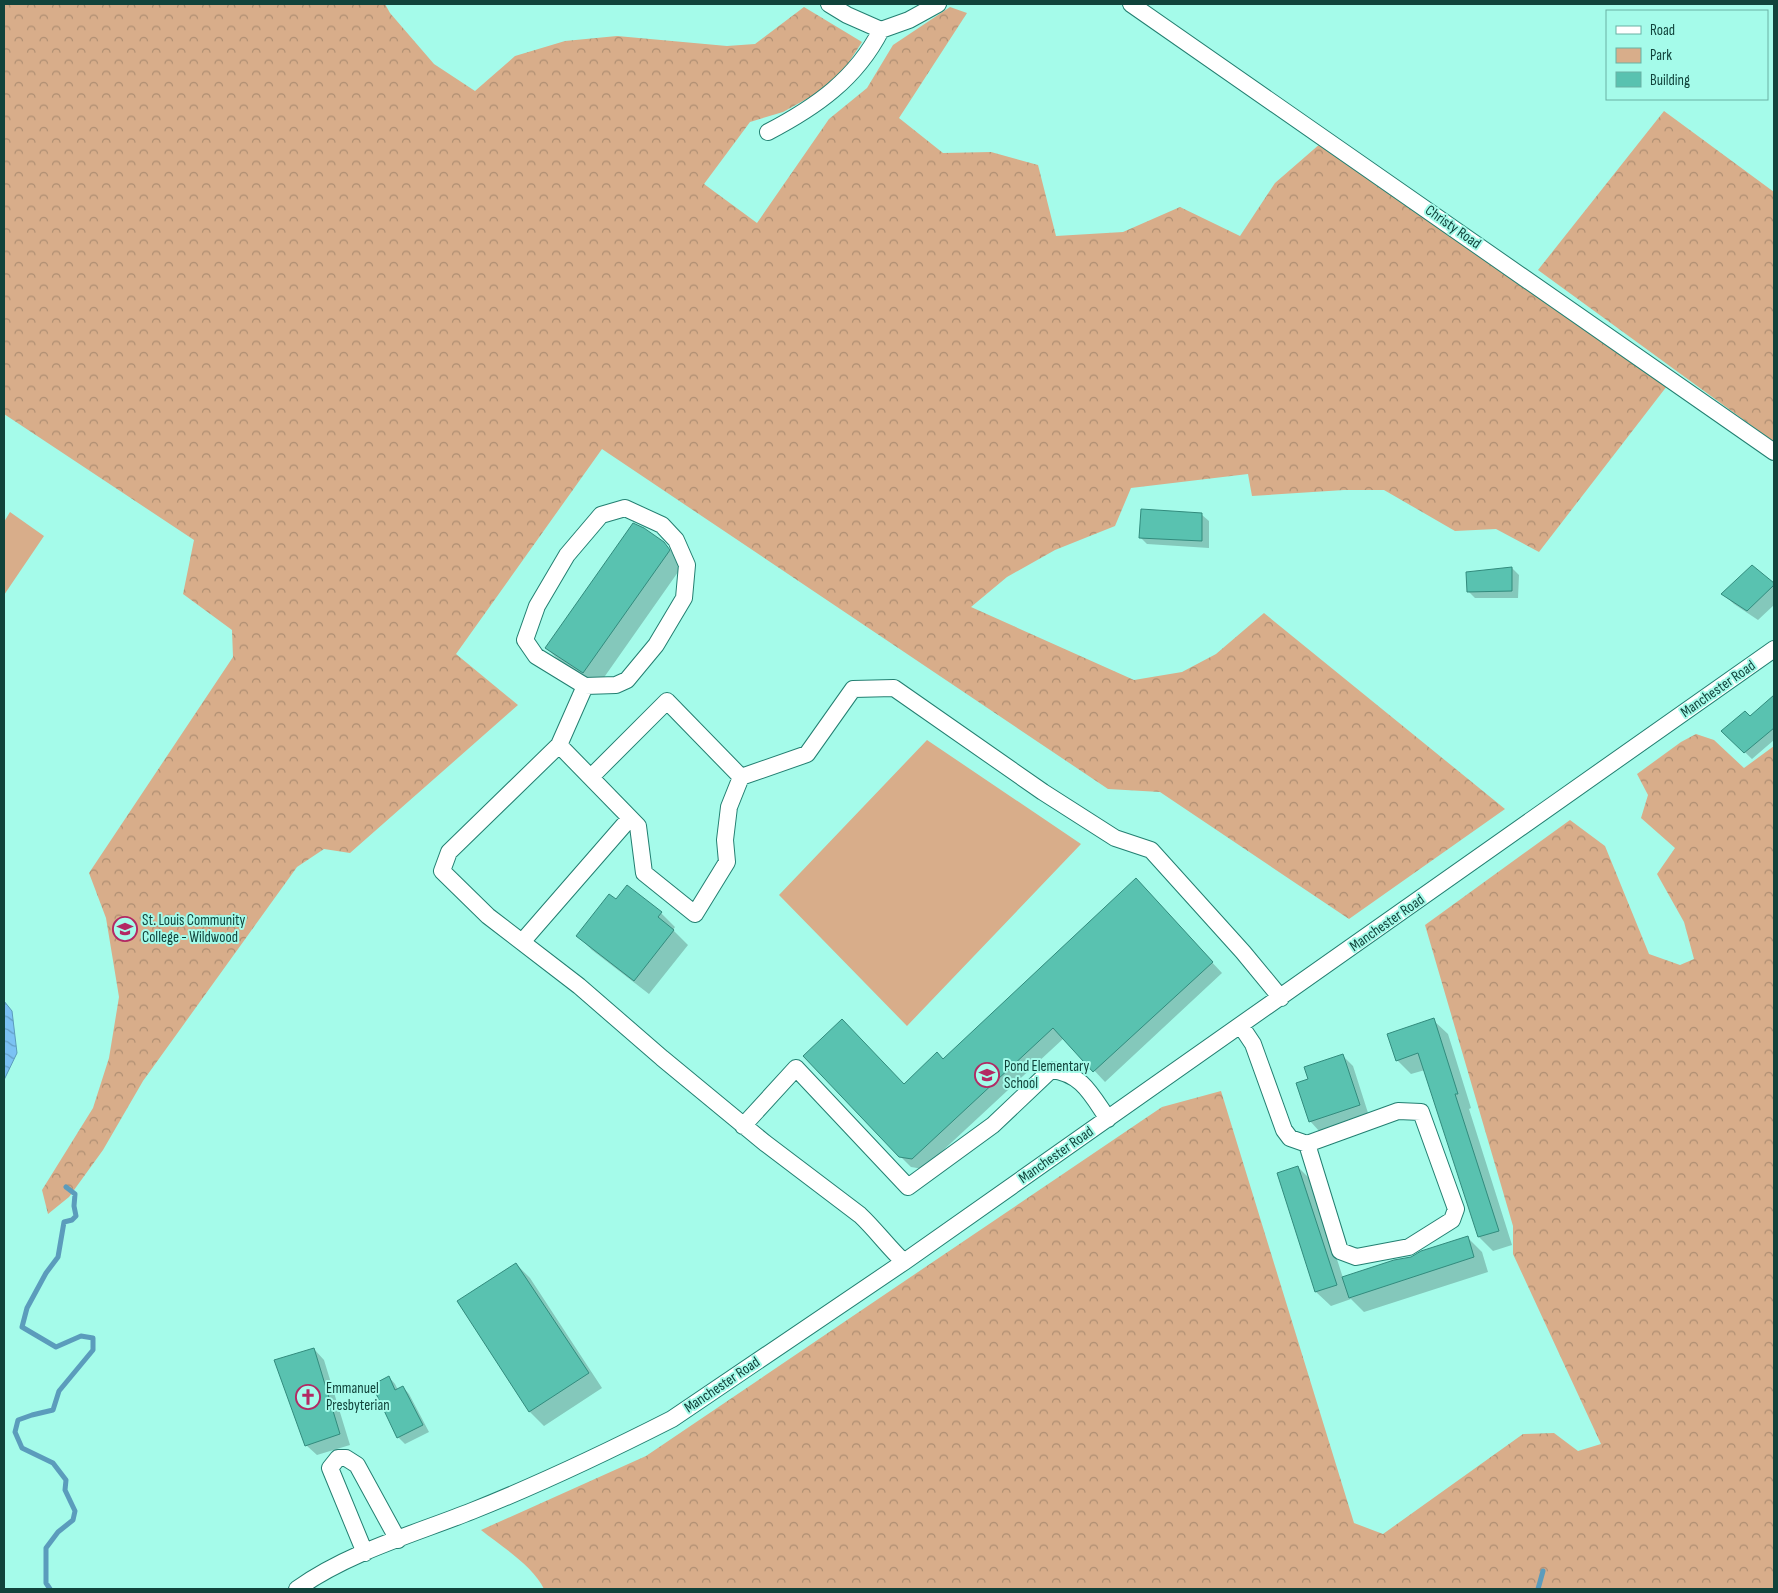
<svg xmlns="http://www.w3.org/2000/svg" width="1778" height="1593" font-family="'Sofia Sans Condensed',sans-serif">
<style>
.forest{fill:url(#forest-crowns)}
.green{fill:#d8ad8a}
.water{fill:url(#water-waves);stroke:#5b9cbc}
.shadow{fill:#0003}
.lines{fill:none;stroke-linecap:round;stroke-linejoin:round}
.stream{stroke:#5b9cbc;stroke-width:5}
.building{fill:#59c2b0;stroke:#328b7d}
.minor-casing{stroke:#237f71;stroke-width:18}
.minor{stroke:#fff;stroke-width:16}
.labels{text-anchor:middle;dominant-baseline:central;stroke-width:4;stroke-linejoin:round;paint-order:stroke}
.street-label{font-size:15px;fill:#11433b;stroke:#a5fbea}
.poi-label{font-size:15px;fill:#11433b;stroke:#a5fbea;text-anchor:start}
</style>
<defs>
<pattern id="forest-crowns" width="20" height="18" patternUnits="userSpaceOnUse" patternTransform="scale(1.25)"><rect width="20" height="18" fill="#d8ad8a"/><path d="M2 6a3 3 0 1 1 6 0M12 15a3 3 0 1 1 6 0" fill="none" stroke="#ae8e72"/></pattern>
<pattern id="water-waves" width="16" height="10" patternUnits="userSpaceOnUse" patternTransform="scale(1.25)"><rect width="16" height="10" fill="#7bc2f4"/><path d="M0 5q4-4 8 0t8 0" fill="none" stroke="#639fc7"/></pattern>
</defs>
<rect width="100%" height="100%" fill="#a5fbea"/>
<path class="forest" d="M 4,4 L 385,4 L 390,13 L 434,64 L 475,91 L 515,56 L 565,41 L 617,36 L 727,46 L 755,44 L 804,7 L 862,42 L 842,73 L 812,96 L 783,112 L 750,122 L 704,184 L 757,223 L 829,119 L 867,88 L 893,45 L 950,7 L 967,13 L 899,118 L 943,153 L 991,152 L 1038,165 L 1056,236 L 1123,232 L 1180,207 L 1240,236 L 1275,183 L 1321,143 L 1667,386 L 1539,552 L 1496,529 L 1455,531 L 1384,490 L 1344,490 L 1252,496 L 1248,474 L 1131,488 L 1115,526 L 1055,550 L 1007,577 L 971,607 L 1134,680 L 1182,672 L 1216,654 L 1264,613 L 1505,809 L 1349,919 L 1160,792 L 1108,789 L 602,449 L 456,654 L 518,705 L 350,853 L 324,849 L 297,867 L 143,1081 L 103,1150 L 69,1197 L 48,1214 L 42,1190 L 93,1108 L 109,1058 L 119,997 L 106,918 L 89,873 L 233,657 L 232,630 L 183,594 L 194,540 L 4,414 Z
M 1664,111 L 1774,192 L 1774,442 L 1538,270 Z
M 1696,734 L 1714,740 L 1744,768 L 1774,746 L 1774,1589 L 544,1589 C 533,1566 501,1546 481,1530 L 646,1456 L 1162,1107 L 1221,1091 L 1354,1523 L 1383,1534 L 1523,1434 L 1554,1433 L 1578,1451 L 1601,1444 L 1513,1254 L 1513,1226 L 1425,925 L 1570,820 L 1605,846 L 1649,954 L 1680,965 L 1694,959 L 1684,922 L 1657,874 L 1675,848 L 1641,818 L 1648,795 L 1637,774 L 1681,742 Z"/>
<path class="green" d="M 10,512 L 44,536 L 4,595 L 4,522 Z
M 927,740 L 1081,844 L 907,1026 L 779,895 Z"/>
<path class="water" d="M 4,1001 L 12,1011 L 17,1053 L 4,1080 Z"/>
<path class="shadow" d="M 1202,515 L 1209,521 L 1209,548 L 1147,544 L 1140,537 Z
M 667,547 L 682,561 L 683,565 L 598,686 L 561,662 L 546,648 Z
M 1752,567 L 1774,585 L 1774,605 L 1758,620 L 1734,604 L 1723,594 Z
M 1512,568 L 1519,575 L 1518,598 L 1475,598 L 1468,591 Z
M 1774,697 L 1774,740 L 1752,759 L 1723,731 L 1750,718 Z
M 1146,891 L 1222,973 L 1105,1082 L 1064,1038 L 923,1169 L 911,1167 L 900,1156 L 904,1085 L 943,1061 Z
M 616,901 L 661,913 L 675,927 L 673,930 L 688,945 L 649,994 L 592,950 L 578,936 Z
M 1433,1020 L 1448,1034 L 1471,1108 L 1469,1109 L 1512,1245 L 1493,1251 L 1479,1237 L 1425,1070 L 1411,1074 L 1397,1060 Z
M 1343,1056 L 1353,1066 L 1369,1116 L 1320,1132 L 1310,1121 L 1310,1080 Z
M 1298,1167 L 1312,1181 L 1343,1278 L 1412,1258 L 1467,1237 L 1482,1252 L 1488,1272 L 1364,1312 L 1351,1299 L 1331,1306 L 1316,1292 Z
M 516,1264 L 530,1278 L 602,1388 L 544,1426 L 530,1412 L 458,1302 Z
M 314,1349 L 324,1360 L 350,1445 L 317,1455 L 306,1445 Z
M 389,1377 L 395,1384 L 398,1390 L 403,1387 L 409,1394 L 429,1432 L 405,1444 L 398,1437 Z"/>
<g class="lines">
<path class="stream" d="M 50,1589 L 46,1583 L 46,1548 L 58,1532 L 73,1520 L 75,1511 L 65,1490 L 66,1480 L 53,1463 L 22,1448 L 15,1432 L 18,1420 L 32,1415 L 53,1410 L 59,1391 L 93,1350 L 93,1338 L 81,1336 L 56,1347 L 22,1327 L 27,1308 L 46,1273 L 58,1257 L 64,1222 L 72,1220 L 76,1216 L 74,1206 L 75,1194 L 66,1187
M 1538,1589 L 1543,1571"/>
</g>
<path class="building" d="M 1141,509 L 1202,513 L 1202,541 L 1139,538 Z
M 633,523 L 644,528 L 664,542 L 670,550 L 583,673 L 545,648 Z
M 1752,565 L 1774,583 L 1774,585 L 1747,611 L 1721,594 Z
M 1512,567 L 1512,591 L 1467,592 L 1466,572 Z
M 1774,695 L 1774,728 L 1744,753 L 1721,731 L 1745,711 L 1750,716 Z
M 1136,878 L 1213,962 L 1093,1072 L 1053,1028 L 912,1159 L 899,1157 L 803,1056 L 842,1019 L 904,1084 L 937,1052 L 943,1059 Z
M 627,885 L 662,912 L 658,917 L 674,930 L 634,981 L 576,936 L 609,894 L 616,899 Z
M 1434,1018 L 1458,1094 L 1455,1094 L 1499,1231 L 1478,1237 L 1418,1053 L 1396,1061 L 1387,1034 Z
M 1343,1054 L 1360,1105 L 1309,1122 L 1296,1083 L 1308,1079 L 1304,1067 Z
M 1298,1166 L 1337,1285 L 1315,1292 L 1277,1173 Z
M 1468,1236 L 1474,1257 L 1349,1298 L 1342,1277 L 1394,1260 L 1411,1257 L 1421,1251 Z
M 516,1263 L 589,1373 L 529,1412 L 457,1301 Z
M 314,1348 L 340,1434 L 305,1446 L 274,1360 Z
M 389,1376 L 395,1390 L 403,1386 L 423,1425 L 397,1438 L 372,1385 Z"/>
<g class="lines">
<defs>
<path id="minor" d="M 829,4 L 847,15 L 881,30 L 909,20 L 938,4
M 1131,4 L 1774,452
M 768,132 C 816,107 856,79 881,30
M 559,745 L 585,686 L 616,685 L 627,680 L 656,645 L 684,598 L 687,565 L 676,540 L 662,525 L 625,508 L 601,515 L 567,555 L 537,606 L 525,640 L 536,656 L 585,686
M 591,777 L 667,701 L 741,777
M 522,942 L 630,818
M 1241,1026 L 1253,1044 L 1284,1130 L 1290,1138 L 1307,1144 L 1398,1111 L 1421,1112 L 1456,1209 L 1452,1220 L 1409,1247 L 1356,1257 L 1340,1251 L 1307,1144
M 743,1126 L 796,1068 L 908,1187 L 993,1125 L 1051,1070 C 1082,1073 1092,1096 1108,1119
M 904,1262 C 888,1247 876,1230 860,1215 L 765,1143 L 662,1058 L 579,986 L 488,916 L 442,871 L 449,852 L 559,745 L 638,826 L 644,873 L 695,914 L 727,862 L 725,840 L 729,807 L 741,777 L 807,754 L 853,689 L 894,688 L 1043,792 L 1115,838 L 1151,850 L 1243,952 L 1281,998
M 365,1553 L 330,1468 L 338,1458 L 346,1458 L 357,1465 L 398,1540
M 297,1589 C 349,1552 414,1534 472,1511 C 540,1484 607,1452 672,1419 L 904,1262 L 1774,649"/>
</defs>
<use href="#minor" class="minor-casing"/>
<use href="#minor" class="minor"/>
</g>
<defs>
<symbol id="university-ring" viewBox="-11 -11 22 22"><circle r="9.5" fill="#a5fbea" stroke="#b32863" stroke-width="1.5"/><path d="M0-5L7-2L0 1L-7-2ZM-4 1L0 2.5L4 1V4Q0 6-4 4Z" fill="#b32863"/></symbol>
<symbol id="school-ring" viewBox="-11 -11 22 22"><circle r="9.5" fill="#a5fbea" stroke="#b32863" stroke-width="1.5"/><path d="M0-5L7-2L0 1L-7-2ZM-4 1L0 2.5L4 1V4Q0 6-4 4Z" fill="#b32863"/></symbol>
<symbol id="church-ring" viewBox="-11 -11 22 22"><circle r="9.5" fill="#a5fbea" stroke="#b32863" stroke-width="1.5"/><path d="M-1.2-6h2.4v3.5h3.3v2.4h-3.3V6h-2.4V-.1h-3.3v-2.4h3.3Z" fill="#b32863"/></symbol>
</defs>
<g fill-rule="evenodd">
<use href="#university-ring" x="111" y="915" width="28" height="28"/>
<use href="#school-ring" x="973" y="1061" width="28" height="28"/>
<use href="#church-ring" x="294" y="1383" width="28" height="28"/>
</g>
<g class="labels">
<g class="street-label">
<text transform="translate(1453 227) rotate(35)">Christy Road</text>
<text transform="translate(1718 689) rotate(-35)">Manchester Road</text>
<text transform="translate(1387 923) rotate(-35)">Manchester Road</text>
<text transform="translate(1056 1155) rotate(-35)">Manchester Road</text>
<text transform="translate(722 1385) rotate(-34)">Manchester Road</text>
</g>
<g class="poi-label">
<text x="142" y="920">St. Louis Community<tspan x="142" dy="17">College - Wildwood</tspan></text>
<text x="1004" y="1066">Pond Elementary<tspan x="1004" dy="17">School</tspan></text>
<text x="326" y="1388">Emmanuel<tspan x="326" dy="17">Presbyterian</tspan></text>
</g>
</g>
<rect width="1778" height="1593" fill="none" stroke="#11433b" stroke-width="10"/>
<rect x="1606" y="10" width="162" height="90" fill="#a5fbea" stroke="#6ab1a4"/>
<rect x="1616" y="26" width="25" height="8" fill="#ffffff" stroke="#6ab1a4"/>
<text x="1650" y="35" font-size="15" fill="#11433b">Road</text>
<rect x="1616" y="48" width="25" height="15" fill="#d8ad8a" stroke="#6ab1a4"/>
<text x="1650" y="60" font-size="15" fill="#11433b">Park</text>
<rect x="1616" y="72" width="25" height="15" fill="#59c2b0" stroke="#6ab1a4"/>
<text x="1650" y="85" font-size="15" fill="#11433b">Building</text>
</svg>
